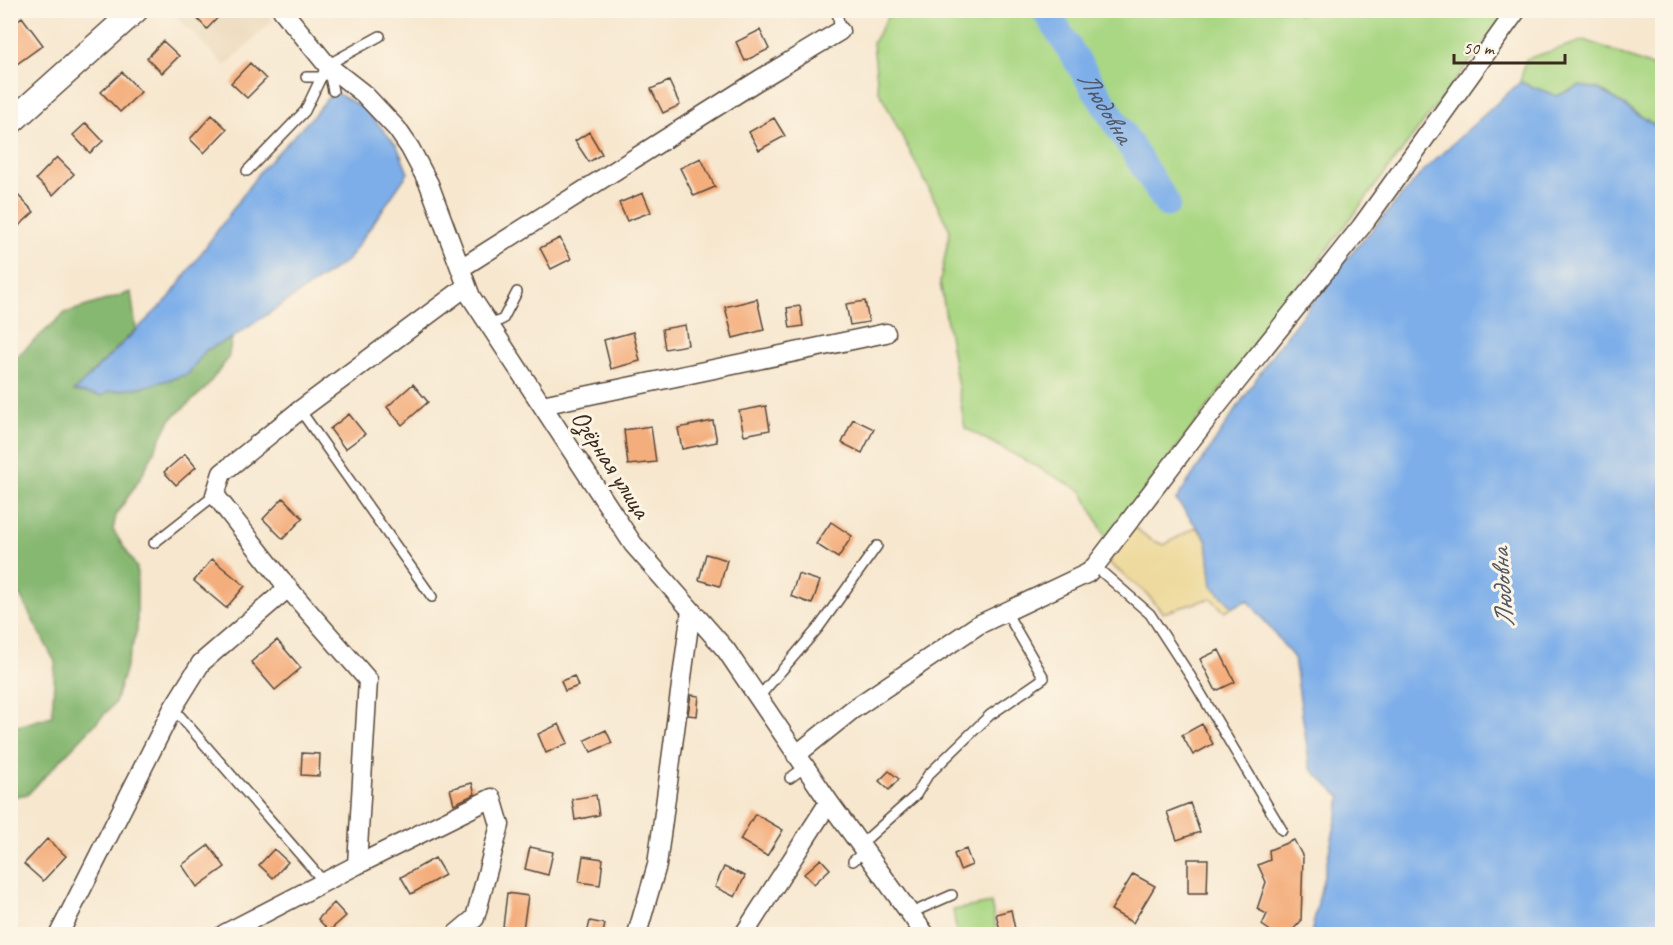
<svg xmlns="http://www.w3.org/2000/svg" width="1673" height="945" font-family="Caveat,sans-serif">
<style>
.built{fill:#ebd8ba}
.green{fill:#aad784;stroke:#728051;stroke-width:1.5}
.forest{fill:#87b872;stroke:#617148;stroke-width:1.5}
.sand{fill:#eeda9e;stroke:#94825e;stroke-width:1.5}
.water{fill:#7daee9;stroke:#5c6c84;stroke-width:1.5}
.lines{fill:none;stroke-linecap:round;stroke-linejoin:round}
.river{stroke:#7daee9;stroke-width:27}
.building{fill:#f4ae7d}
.service-casing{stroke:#574639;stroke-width:12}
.minor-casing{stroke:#574639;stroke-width:21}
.secondary-casing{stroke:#574639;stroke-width:27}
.service{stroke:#fff;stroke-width:9}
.minor{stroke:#fff;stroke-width:18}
.secondary{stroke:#fff;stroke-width:24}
.labels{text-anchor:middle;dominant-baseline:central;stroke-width:6;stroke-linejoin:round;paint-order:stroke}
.street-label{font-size:26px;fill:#3b2a1e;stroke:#fcf5e5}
.water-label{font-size:27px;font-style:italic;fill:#525865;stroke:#fcf5e5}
</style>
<rect width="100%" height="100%" fill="#fcf5e5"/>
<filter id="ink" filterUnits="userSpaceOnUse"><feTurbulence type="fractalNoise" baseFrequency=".0167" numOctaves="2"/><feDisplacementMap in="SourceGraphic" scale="12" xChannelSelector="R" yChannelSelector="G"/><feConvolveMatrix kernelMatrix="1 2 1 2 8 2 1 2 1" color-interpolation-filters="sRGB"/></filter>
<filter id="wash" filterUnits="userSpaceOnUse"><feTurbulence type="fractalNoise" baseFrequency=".008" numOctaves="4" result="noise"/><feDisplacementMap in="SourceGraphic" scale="24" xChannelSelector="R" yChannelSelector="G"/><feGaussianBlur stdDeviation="1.35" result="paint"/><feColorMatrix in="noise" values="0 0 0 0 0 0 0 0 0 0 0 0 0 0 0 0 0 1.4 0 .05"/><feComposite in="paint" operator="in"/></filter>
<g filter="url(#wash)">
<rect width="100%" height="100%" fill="#f7e7cf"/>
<path class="built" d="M 176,10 L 264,11 L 273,20 L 225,66 L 175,15 Z"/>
<path class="green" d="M 1297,10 L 1298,14 L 1309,10 L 1508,11 L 1107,540 L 1082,491 L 965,428 L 940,282 L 950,230 L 878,89 L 873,43 L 891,11 Z
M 1585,40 L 1662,70 L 1662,130 L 1599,89 L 1579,86 L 1557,96 L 1520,82 L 1526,59 Z
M 991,903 L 997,934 L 957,934 L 953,910 Z"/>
<path class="forest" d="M 131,292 L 136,329 L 74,391 L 108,392 L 147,386 L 188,374 L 206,350 L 232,338 L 228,359 L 204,390 L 170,420 L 141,477 L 116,515 L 113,530 L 137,568 L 137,630 L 115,703 L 28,794 L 11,797 L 11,728 L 52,716 L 55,662 L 20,596 L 11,583 L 10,365 L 14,359 L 65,313 Z"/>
<path class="sand" d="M 1133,526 L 1151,540 L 1164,545 L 1196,527 L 1207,540 L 1212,586 L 1233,607 L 1224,611 L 1211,598 L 1163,613 L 1147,594 L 1108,562 Z"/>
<path class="water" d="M 1520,82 L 1557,96 L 1579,86 L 1599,89 L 1662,130 L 1662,934 L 1311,934 L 1341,798 L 1310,768 L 1294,658 L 1248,600 L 1233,607 L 1212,586 L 1207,540 L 1176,500 L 1274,352 L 1337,270 L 1425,169 Z
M 333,91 L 364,108 L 397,146 L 408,173 L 347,261 L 232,338 L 206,350 L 188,374 L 147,386 L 108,392 L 102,396 L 74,391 L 169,298 L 261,170 L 314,115 Z"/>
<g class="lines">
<path class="river" id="s1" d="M 1045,10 L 1167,204"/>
</g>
<g id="blocks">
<path class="building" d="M 189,10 L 225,10 L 207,29 Z
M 22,17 L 43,45 L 10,69 L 10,26 Z
M 760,30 L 769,49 L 745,61 L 736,42 Z
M 163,41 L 179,56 L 162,73 L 147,58 Z
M 250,63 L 266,79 L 247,98 L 231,83 Z
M 122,72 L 141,92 L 120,112 L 101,92 Z
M 669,81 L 680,105 L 663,113 L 651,89 Z
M 212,115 L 227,129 L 204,153 L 190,139 Z
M 774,118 L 785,136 L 759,150 L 749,132 Z
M 86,123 L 103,141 L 90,153 L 73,135 Z
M 589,132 L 602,154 L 589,162 L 575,141 Z
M 57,157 L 74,174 L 53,195 L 36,179 Z
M 701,158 L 715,187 L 694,196 L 680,168 Z
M 10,187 L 34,212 L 10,234 Z
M 643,193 L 651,212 L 627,221 L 619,203 Z
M 560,238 L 571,259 L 551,269 L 540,248 Z
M 757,299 L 764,330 L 733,338 L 725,307 Z
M 865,301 L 869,322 L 850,325 L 846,304 Z
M 800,306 L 803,326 L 790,328 L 787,308 Z
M 685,325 L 688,345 L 665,349 L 662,329 Z
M 633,332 L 640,361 L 611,369 L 604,340 Z
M 413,384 L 428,402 L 402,425 L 387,407 Z
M 766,406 L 770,430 L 744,435 L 739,411 Z
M 349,414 L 365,434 L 345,449 L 330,429 Z
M 853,419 L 874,429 L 862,453 L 842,443 Z
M 713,421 L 717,442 L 682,449 L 678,428 Z
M 651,426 L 656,462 L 628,465 L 624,430 Z
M 185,454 L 196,467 L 176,485 L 164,472 Z
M 283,498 L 303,518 L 283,539 L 263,519 Z
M 831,522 L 852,536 L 838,558 L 816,544 Z
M 706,554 L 727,560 L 720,586 L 699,580 Z
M 212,559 L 245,586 L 226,608 L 194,581 Z
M 798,574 L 820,581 L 812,604 L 791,596 Z
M 277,640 L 301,668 L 275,690 L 251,662 Z
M 1219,650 L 1235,682 L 1216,691 L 1200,659 Z
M 574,676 L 578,686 L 565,691 L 561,681 Z
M 691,695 L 699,696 L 697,716 L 688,715 Z
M 559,724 L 568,743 L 546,753 L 538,734 Z
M 1202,724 L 1213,744 L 1193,755 L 1182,735 Z
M 606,730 L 612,743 L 591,752 L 585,740 Z
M 302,753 L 320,754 L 319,776 L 301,775 Z
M 889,771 L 899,779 L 889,790 L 879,781 Z
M 472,783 L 475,794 L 454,804 L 450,789 Z
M 596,795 L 599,815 L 575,820 L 572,799 Z
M 1190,803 L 1200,832 L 1177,840 L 1167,812 Z
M 755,814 L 783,830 L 767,856 L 740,840 Z
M 47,839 L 66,856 L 43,881 L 24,864 Z
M 1294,840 L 1303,857 L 1301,921 L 1289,934 L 1275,934 L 1262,925 L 1267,914 L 1257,909 L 1266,882 L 1258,865 L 1270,860 L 1269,850 Z
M 209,845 L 225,867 L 197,887 L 182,865 Z
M 530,847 L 553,852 L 548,875 L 525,869 Z
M 274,849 L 288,862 L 273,878 L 259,865 Z
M 966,849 L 972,865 L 960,870 L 954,854 Z
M 583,856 L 603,859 L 600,885 L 579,882 Z
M 435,858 L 445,875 L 411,894 L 401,877 Z
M 821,859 L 830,869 L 814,884 L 804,874 Z
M 1188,859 L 1208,859 L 1207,893 L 1188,893 Z
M 724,867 L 745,876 L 735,897 L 715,887 Z
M 1133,874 L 1155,886 L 1133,923 L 1111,910 Z
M 507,893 L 528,896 L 523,929 L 503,927 Z
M 334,903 L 346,916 L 329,931 L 318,919 Z
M 1011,910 L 1016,934 L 1001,934 L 996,914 Z
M 590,921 L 605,924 L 603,934 L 587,934 Z"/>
</g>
</g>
<g filter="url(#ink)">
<use href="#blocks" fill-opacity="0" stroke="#574639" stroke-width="1.5"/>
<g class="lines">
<defs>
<path id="service" d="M 837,10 L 840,31
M 328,67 L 333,91
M 306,77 L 322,77
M 247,171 L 305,111 L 327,65 L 380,36
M 489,326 L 503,319 L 517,292
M 300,410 L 432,597
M 154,543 L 215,495
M 1095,566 L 1150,614 L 1191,677 L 1282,830
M 758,698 L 819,627 L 877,546
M 173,708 L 324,882
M 790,778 L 805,767
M 860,845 L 916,795 L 928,775 L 990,715 L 1044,678 L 1006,612
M 853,861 L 865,851
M 911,913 L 952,895
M 1136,934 L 1152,934"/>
<path id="minor" d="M 282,10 L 327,65 L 364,94 L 397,129 L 410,148 L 429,184 L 471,297 L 633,544 L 726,650 L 829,802 L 925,934
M 461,268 L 757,81 L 840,31
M 542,405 L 886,333
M 796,755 L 852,710 L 978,625 L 1088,573 L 1095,566 L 1218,405 L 1361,227 L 1517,10
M 357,865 L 492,798 L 500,825 L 475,918 L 456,934
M 59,934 L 173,708 L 201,663 L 288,588 L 215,495 L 222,473 L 300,410 L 467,286
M 224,934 L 357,865 L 368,680 L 288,588
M 637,934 L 657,865 L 691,610
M 744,934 L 829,802"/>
<path id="secondary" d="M 10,123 L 136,10"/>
</defs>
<use href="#service" class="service-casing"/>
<use href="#minor" class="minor-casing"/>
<use href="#secondary" class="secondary-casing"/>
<use href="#service" class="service"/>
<use href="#minor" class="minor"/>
<use href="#secondary" class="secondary"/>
</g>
</g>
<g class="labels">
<g class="street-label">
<text transform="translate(611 464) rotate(57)">Озёрная улица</text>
</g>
<g class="water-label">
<text stroke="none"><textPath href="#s1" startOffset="114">Людовна</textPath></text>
<text transform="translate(1502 588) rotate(-94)">Людовна</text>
</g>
</g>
<rect width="1673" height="945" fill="none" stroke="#fcf5e5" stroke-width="36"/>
<path d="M1454 54v9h111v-9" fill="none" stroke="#3b2a1e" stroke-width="3"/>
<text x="1463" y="54" font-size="18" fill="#3b2a1e" stroke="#fcf5e5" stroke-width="4.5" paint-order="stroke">50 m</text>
</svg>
